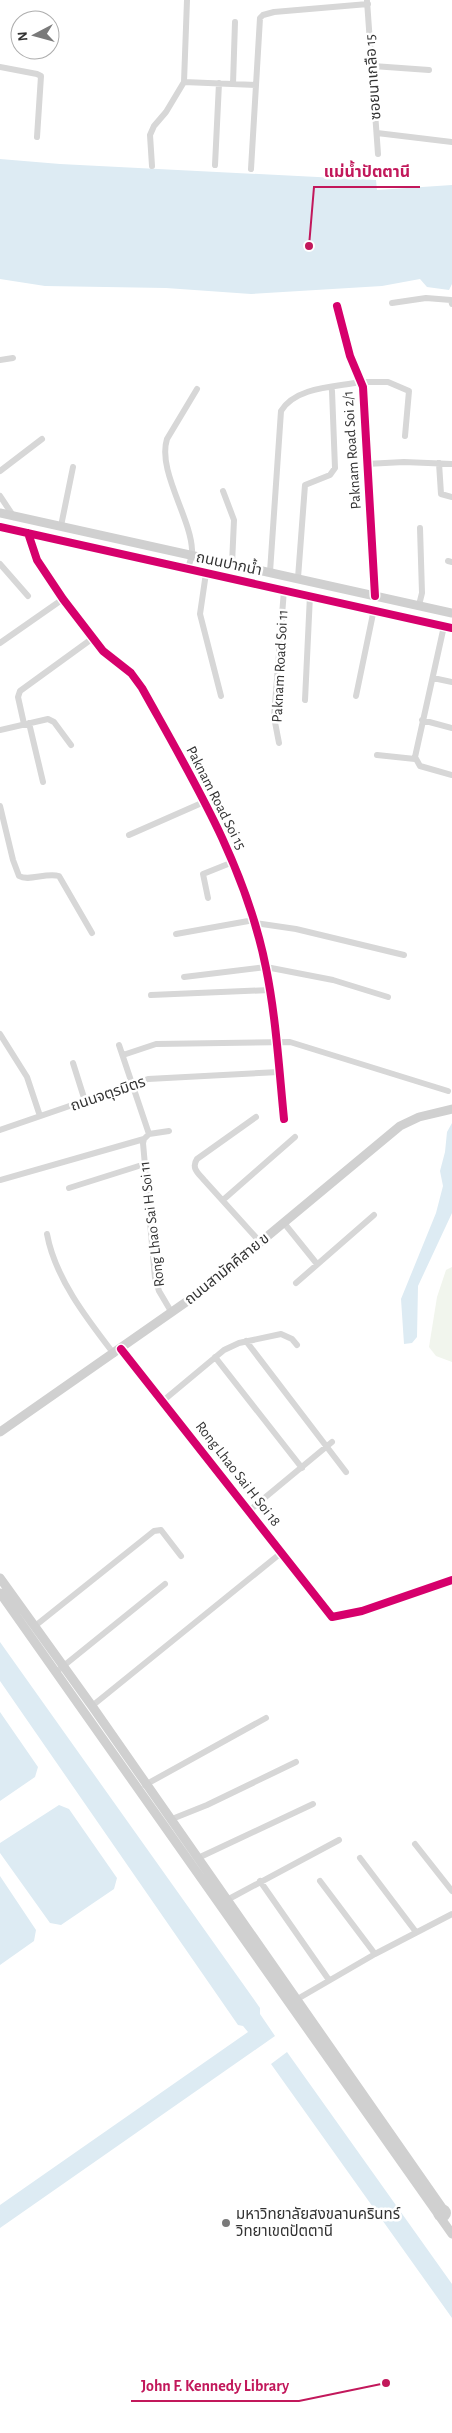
<svg xmlns="http://www.w3.org/2000/svg" width="452" height="2433" font-family="'Alegreya Sans','Noto Sans Thai',sans-serif">
<style>
.green{fill:#f1f5ed}
.water{fill:#ddebf3}
.lines{fill:none;stroke-linecap:round;stroke-linejoin:round}
.street{stroke:#d7d7d7;stroke-width:6}
.secondary{stroke:#d0d0d0;stroke-width:9}
.cycleway-casing{stroke:#fff;stroke-width:11}
.cycleway{stroke:#d6006c;stroke-width:8}
.poi-dot{fill:#7a7a7a;stroke:#fff;stroke-width:2}
.labels{text-anchor:middle;dominant-baseline:central;stroke-width:5;stroke-linejoin:round;paint-order:stroke}
.street-label{font-size:15px;fill:#333;stroke:#fff}
.poi-label{font-size:15px;fill:#333;stroke:#fff;text-anchor:start}
.leader{fill:none;stroke:#c2185b;stroke-width:2}
.callout-dot{fill:#c2185b;stroke:#fff;stroke-width:2}
.callout-label{font-size:16px;text-anchor:middle;font-weight:bold;fill:#c2185b;stroke:#fff;stroke-width:5;stroke-linejoin:round;paint-order:stroke}
</style>
<rect width="100%" height="100%" fill="#fff"/>
<path class="green" d="M 452,1267 L 452,1362 L 436,1356 L 429,1347 L 437,1297 L 446,1270 Z"/>
<path class="water" d="M 0,159 L 60,164 L 376,180 L 377,190 L 452,185 L 452,284 L 449,290 L 427,287 L 420,279 L 382,286 L 251,294 L 166,288 L 45,286 L 0,279 Z
M 452,1123 L 452,1213 L 418,1286 L 417,1337 L 412,1343 L 404,1344 L 401,1299 L 436,1213 L 443,1186 L 440,1171 L 445,1152 L 447,1132 Z
M 0,1642 L 260,2008 L 260,2014 L 275,2036 L 0,2228 L 0,2205 L 248,2032 L 243,2026 L 238,2025 L 0,1681 Z
M 0,1712 L 38,1767 L 35,1777 L 0,1801 Z
M 59,1805 L 69,1809 L 117,1878 L 114,1889 L 61,1925 L 50,1923 L 0,1853 L 0,1843 Z
M 0,1876 L 36,1930 L 34,1941 L 0,1965 Z
M 287,2052 L 452,2284 L 452,2318 L 271,2064 Z"/>
<g class="lines">
<path class="street" d="M 367,1 L 378,154
M 373,66 L 429,70
M 0,67 L 37,74 L 41,76 L 37,137
M 184,82 L 187,0
M 233,84 L 235,22
M 377,133 L 452,142
M 215,165 L 219,83
M 152,166 L 150,135 L 154,126 L 166,112 L 184,82 L 256,85
M 251,169 L 260,18 L 263,15 L 274,12 L 368,4
M 392,303 L 426,298 L 451,300 L 452,304
M 337,306 L 350,356 L 363,387 L 375,596
M 0,360 L 13,358
M 361,382 L 388,382 L 409,391 L 405,436
M 439,463 L 441,494 L 452,497
M 366,464 L 404,462 L 452,464
M 0,471 L 42,439
M 223,491 L 234,520 L 232,564
M 0,496 L 14,517
M 61,526 L 73,467
M 28,533 L 37,560 L 63,599 L 103,651 L 131,673 L 142,688 C 192,778 246,866 266,968 C 276,1017 279,1069 284,1119
M 448,561 L 452,562
M 0,564 L 28,596
M 188,569 C 189,563 193,556 192,550 C 191,518 157,470 167,439 L 197,389
M 270,572 L 281,411 C 295,388 331,387 355,383
M 206,573 L 200,614 L 221,696
M 298,578 L 305,485 L 330,475 L 335,468 L 332,391
M 419,605 L 422,593 L 420,528
M 444,626 L 415,757 L 420,766 L 452,775
M 0,643 L 63,599
M 433,678 L 452,682
M 356,696 L 374,609
M 305,700 L 310,595
M 422,720 L 452,728
M 29,723 L 43,782
M 24,724 L 18,697 L 20,691 L 93,638
M 0,730 L 48,719 L 54,722 L 71,745
M 279,743 L 274,717 L 284,590
M 377,755 L 415,759
M 0,806 L 13,860 L 19,876 C 29,882 46,872 59,876 L 92,933
M 129,835 L 204,802
M 208,898 L 203,874 L 233,862
M 255,923 L 296,929 L 404,955
M 176,934 L 254,920
M 184,977 L 266,967 L 333,980 L 388,997
M 151,995 L 270,990
M 0,1034 L 27,1077 L 40,1116
M 119,1045 L 149,1134
M 123,1055 L 156,1044 L 290,1042 L 448,1091
M 73,1063 L 85,1101
M 256,1117 L 197,1159 C 191,1168 198,1173 204,1180 L 261,1243
M 0,1130 L 148,1079 L 279,1072
M 169,1131 L 149,1134 L 144,1139 L 143,1143 L 155,1278 L 159,1291 L 172,1313
M 0,1180 L 144,1139
M 69,1188 L 145,1164
M 223,1200 L 295,1137
M 284,1223 L 317,1264
M 47,1234 C 55,1278 87,1319 114,1354
M 296,1283 L 374,1215
M 246,1341 L 346,1472
M 121,1349 L 332,1617 L 362,1611 L 452,1580
M 215,1357 L 302,1468
M 164,1400 L 224,1350 L 239,1343 L 281,1334 L 292,1339 L 297,1345
M 250,1510 L 332,1442
M 35,1626 L 154,1531 L 161,1530 L 181,1556
M 56,1672 L 165,1584
M 92,1706 L 281,1553
M 145,1785 L 266,1718
M 172,1819 L 207,1805 L 296,1762
M 415,1844 L 452,1891
M 198,1858 L 313,1804
M 360,1858 L 416,1932
M 260,1881 L 329,1980
M 320,1881 L 375,1954
M 227,1900 L 339,1840
M 294,2001 L 375,1954 L 452,1914"/>
<path class="secondary" d="M 0,513 L 452,613
M 0,527 L 452,628
M 0,1432 L 199,1293 L 400,1126 L 419,1117 L 452,1109
M 0,1578 L 92,1706 L 443,2209
M 0,1593 L 438,2214
M437.5 2213a4.5 4.5 0 1 1 9 0a4.5 4.5 0 1 1-9 0Z
M 440,2217 L 452,2234"/>
<defs>
<path id="cycleway" d="M 337,306 L 350,356 L 363,387 L 375,596
M 0,527 L 452,628
M 28,533 L 37,560 L 63,599 L 103,651 L 131,673 L 142,688 C 192,778 246,866 266,968 C 276,1017 279,1069 284,1119
M 121,1349 L 332,1617 L 362,1611 L 452,1580"/>
</defs>
<use href="#cycleway" class="cycleway-casing"/>
<use href="#cycleway" class="cycleway"/>
</g>
<circle class="poi-dot" cx="226" cy="2223" r="5"/>
<g class="labels">
<g class="street-label">
<text transform="translate(373 77) rotate(-94)">ซอยนาเกลือ 15</text>
<text transform="translate(352 450) rotate(-94)">Paknam Road Soi 2/1</text>
<text transform="translate(229 564) rotate(12)">ถนนปากน้ำ</text>
<text transform="translate(280 666) rotate(-87)">Paknam Road Soi 11</text>
<text transform="translate(216 798) rotate(63)">Paknam Road Soi 15</text>
<text transform="translate(108 1094) rotate(-19)">ถนนจตุรมิตร</text>
<text transform="translate(152 1224) rotate(-97)">Rong Lhao Sai H Soi 11</text>
<text transform="translate(227 1269) rotate(-39)">ถนนสามัคคีสาย ข</text>
<text transform="translate(238 1474) rotate(52)">Rong Lhao Sai H Soi 18</text>
</g>
<g class="poi-label">
<text x="236" y="2214">มหาวิทยาลัยสงขลานครินทร์<tspan x="236" dy="17">วิทยาเขตปัตตานี</tspan></text>
</g>
</g>
<path class="leader" d="M309 246L314 187H420M386 2383L299 2401H131"/>
<g class="callout-dot">
<circle cx="309" cy="246" r="5"/>
<circle cx="386" cy="2383" r="5"/>
</g>
<g class="callout-label">
<text x="367" y="177">แม่น้ำปัตตานี</text>
<text x="215" y="2391">John F. Kennedy Library</text>
</g>
<g transform="translate(35 35) rotate(264)"><circle r="24" fill="#ffffff" stroke="#adadad"/>
<path d="M0-4L9 19L0 12L-9 19Z" fill="#7a7a7a"/>
<text y="-8" font-size="14" font-weight="bold" text-anchor="middle" fill="#333333">N</text>
</g>
</svg>
